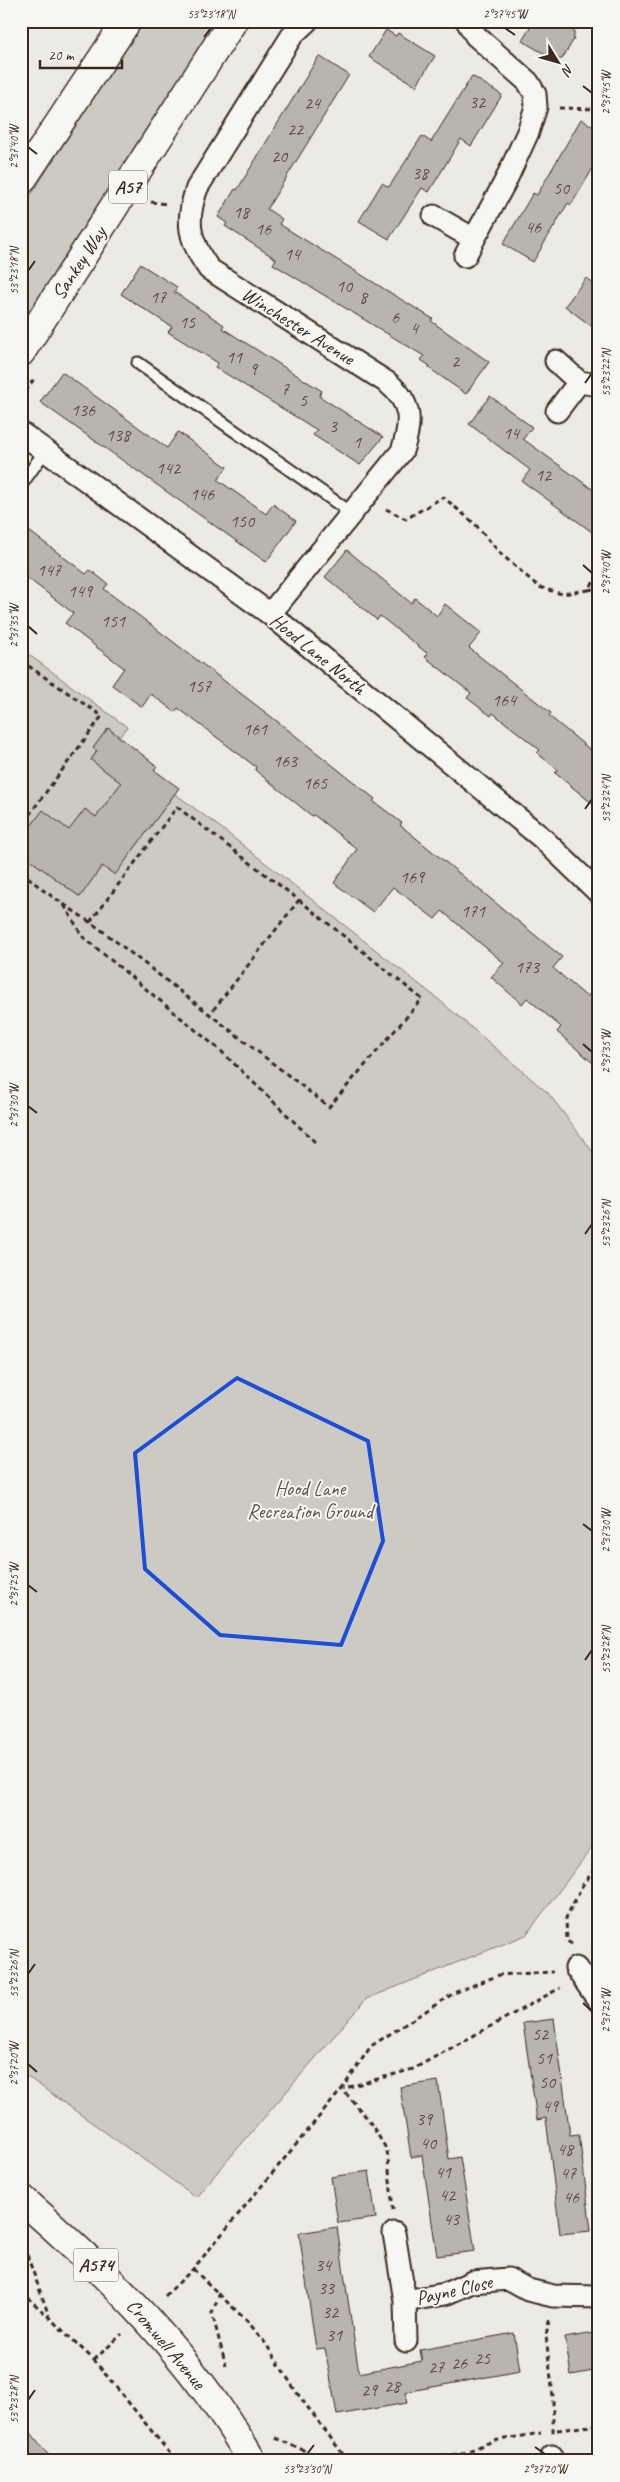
<svg xmlns="http://www.w3.org/2000/svg" width="620" height="2482" font-family="Caveat,sans-serif">
<style>
.green{fill:#cdcac4;stroke:#847a71}
.building{fill:#bab4ae;stroke:#3b2a1e}
.lines{fill:none;stroke-linecap:round;stroke-linejoin:round}
.lane-casing{stroke:#3b2a1e;stroke-width:15}
.street-casing{stroke:#3b2a1e;stroke-width:25}
.primary-casing{stroke:#3b2a1e;stroke-width:31}
.highway-casing{stroke:#3b2a1e;stroke-width:31}
.path{stroke:#3b2a1e;stroke-width:3;stroke-dasharray:5 4;stroke-linecap:butt}
.lane{stroke:#f6f6f2;stroke-width:11}
.street{stroke:#f6f6f2;stroke-width:21}
.primary{stroke:#f6f6f2;stroke-width:28}
.highway{stroke:#f6f6f2;stroke-width:28}
.marked{fill:none;stroke:#1d4ed8;stroke-width:4;stroke-linejoin:round}
.ticks{fill:none;stroke:#3b2a1e;stroke-width:2}
.labels{text-anchor:middle;dominant-baseline:central;stroke-width:4;stroke-linejoin:round;paint-order:stroke}
.number-label{font-size:18px;fill:#5b4c42}
.shield{fill:#f6f6f2;stroke:#73675e;stroke-width:1}
.shield-label{font-size:19px;font-weight:bold;fill:#3b2a1e}
.street-label{font-size:20px;fill:#3b2a1e;stroke:#f6f6f2}
.park-label{font-size:20px;fill:#605248;stroke:#f6f6f2}
.neatline{fill:none;stroke:#3b2a1e;stroke-width:2}
.ticks-label{font-size:12px;text-anchor:middle;fill:#3b2a1e}
</style>
<rect width="100%" height="100%" fill="#ebeae5"/>
<filter id="ink" filterUnits="userSpaceOnUse"><feTurbulence type="fractalNoise" baseFrequency=".02" numOctaves="2"/><feDisplacementMap in="SourceGraphic" scale="10" xChannelSelector="R" yChannelSelector="G"/><feConvolveMatrix kernelMatrix="1 2 1 2 8 2 1 2 1" color-interpolation-filters="sRGB"/></filter>
<g filter="url(#ink)">
<path class="green" d="M 144,21 L 218,21 L 21,325 L 21,210 Z
M 21,649 L 127,727 L 112,747 L 221,828 L 438,999 L 549,1094 L 599,1160 L 599,1838 L 526,1935 L 366,1999 L 196,2197 L 21,2072 Z"/>
<path class="building" d="M 534,21 L 559,21 L 574,30 L 574,39 L 562,59 L 554,59 L 522,41 Z
M 386,30 L 396,36 L 398,33 L 435,56 L 416,86 L 369,57 Z
M 319,56 L 349,75 L 267,209 L 282,219 L 279,224 L 433,319 L 431,321 L 489,362 L 466,394 L 429,368 L 430,366 L 421,360 L 424,356 L 273,264 L 276,259 L 225,226 L 227,223 L 218,217 L 235,189 L 237,190 Z
M 472,76 L 502,95 L 471,146 L 461,139 L 429,192 L 422,188 L 389,239 L 359,221 L 382,183 L 389,187 L 422,136 L 431,142 Z
M 581,119 L 599,130 L 599,158 L 571,205 L 568,203 L 533,262 L 503,244 L 533,193 L 537,195 Z
M 140,264 L 177,287 L 174,292 L 224,325 L 222,328 L 322,391 L 319,396 L 383,437 L 360,465 L 313,435 L 317,430 L 215,367 L 218,363 L 168,332 L 172,327 L 121,294 Z
M 586,278 L 599,288 L 599,332 L 565,306 Z
M 62,372 L 167,448 L 178,432 L 227,467 L 218,480 L 266,514 L 273,504 L 296,521 L 266,562 L 40,402 Z
M 490,396 L 532,427 L 523,439 L 599,494 L 599,537 L 522,481 L 530,470 L 469,424 Z
M 21,525 L 86,574 L 90,570 L 108,584 L 104,589 L 282,725 L 375,799 L 373,801 L 402,823 L 400,825 L 562,957 L 553,968 L 587,997 L 599,983 L 599,1068 L 557,1032 L 561,1027 L 527,998 L 522,1004 L 491,977 L 504,963 L 442,911 L 435,919 L 393,887 L 373,912 L 334,883 L 357,849 L 314,815 L 312,816 L 255,770 L 256,767 L 178,708 L 175,712 L 151,694 L 142,707 L 112,685 L 124,668 L 65,623 L 73,613 L 21,573 Z
M 347,550 L 411,603 L 415,598 L 437,616 L 445,604 L 481,633 L 469,648 L 551,713 L 549,716 L 599,757 L 599,809 L 555,773 L 558,770 L 537,753 L 540,750 L 493,713 L 491,716 L 467,698 L 471,693 L 425,657 L 428,654 L 380,616 L 377,620 L 325,577 Z
M 108,728 L 157,766 L 154,770 L 179,788 L 115,875 L 102,866 L 80,897 L 21,853 L 21,839 L 43,810 L 69,830 L 85,809 L 96,817 L 121,783 L 91,760 L 97,751 L 93,748 Z
M 554,2019 L 570,2135 L 579,2134 L 591,2231 L 560,2234 L 546,2118 L 537,2120 L 523,2023 Z
M 438,2081 L 449,2159 L 460,2157 L 475,2251 L 437,2256 L 422,2155 L 411,2157 L 400,2087 Z
M 369,2171 L 376,2218 L 338,2223 L 331,2177 Z
M 337,2227 L 359,2373 L 422,2361 L 420,2350 L 514,2333 L 520,2371 L 405,2392 L 407,2403 L 337,2415 L 325,2348 L 316,2349 L 299,2233 Z
M 599,2332 L 599,2370 L 571,2375 L 565,2338 Z
M 21,2420 L 53,2461 L 21,2461 Z"/>
<g class="lines">
<defs>
<path id="lane" d="M 138,363 L 350,512
M 21,485 L 45,451"/>
<path id="street" d="M 467,21 L 476,36 L 528,82 L 535,94 L 536,107 L 528,132 L 505,182 L 474,239
M 434,216 L 474,239 L 465,256
M 556,361 L 579,382 L 557,411
M 579,382 L 599,385
M 21,433 L 270,614 L 542,838 L 599,893
M 270,614 L 402,451 C 412,422 412,403 388,383 L 209,269 C 189,241 185,221 197,188 L 293,34 L 307,21
M 576,1968 L 599,2001
M 394,2233 L 405,2301 L 445,2294 L 472,2282 L 508,2279 L 528,2290 L 553,2296 L 599,2297
M 405,2301 L 406,2341
M 552,2461 L 552,2456"/>
<path id="primary" d="M 21,2198 C 109,2275 194,2359 252,2461"/>
<path id="highway" d="M 21,181 L 127,21
M 21,352 L 233,21"/>
</defs>
<use href="#lane" class="lane-casing"/>
<use href="#street" class="street-casing"/>
<use href="#primary" class="primary-casing"/>
<use href="#highway" class="highway-casing"/>
<path class="path" d="M 559,108 L 599,109
M 151,202 L 167,204
M 21,399 L 35,377
M 386,509 L 406,519 L 443,497 L 474,523 L 501,554 L 539,587 L 562,594 L 588,590 L 599,575
M 588,590 L 599,588
M 21,661 L 102,716 L 21,826
M 21,871 L 43,890 L 100,929 L 329,1107 L 422,999 L 299,900
M 64,905 L 83,937 L 221,1051 L 315,1142
M 90,922 L 177,807 L 299,900 L 210,1014
M 572,1944 L 567,1941 L 566,1918 L 582,1886 L 599,1863
M 591,1951 L 599,1945
M 393,2210 L 387,2150 L 368,2119 L 342,2089 L 371,2046 L 454,1993 L 499,1975 L 553,1972
M 27,2255 L 49,2316
M 193,2269 L 249,2323 L 266,2344 L 297,2393 L 348,2461
M 21,2291 L 94,2360 L 176,2461
M 220,2293 L 212,2313 L 226,2366
M 165,2296 L 193,2269 L 342,2089 L 413,2069 L 560,1988
M 549,2320 L 546,2336 L 553,2396 L 553,2433
M 94,2360 L 122,2334
M 557,2430 L 599,2425
M 275,2438 L 329,2461
M 362,2461 L 461,2454 L 493,2441 L 541,2433"/>
<use href="#lane" class="lane"/>
<use href="#street" class="street"/>
<use href="#primary" class="primary"/>
<use href="#highway" class="highway"/>
</g>
</g>
<path class="marked" d="M 237,1378 L 368,1441 L 383,1541 L 341,1645 L 220,1635 L 145,1569 L 135,1453 Z"/>
<path class="ticks" d="M 505,28 L 515,35M 204,37 L 211,28M 583,86 L 592,93M 28,147 L 37,154M 28,271 L 35,261M 585,383 L 592,373M 583,565 L 592,573M 28,626 L 37,634M 585,809 L 592,799M 583,1044 L 592,1052M 28,1106 L 37,1113M 585,1234 L 592,1224M 583,1524 L 592,1531M 28,1585 L 37,1592M 585,1660 L 592,1650M 28,1974 L 35,1964M 583,2003 L 592,2011M 28,2064 L 37,2072M 28,2400 L 35,2390M 535,2447 L 545,2454M 307,2454 L 314,2445"/>
<g class="labels">
<g class="number-label">
<text x="477" y="102">32</text>
<text x="312" y="103">24</text>
<text x="295" y="129">22</text>
<text x="279" y="156">20</text>
<text x="420" y="173">38</text>
<text x="561" y="188">50</text>
<text x="241" y="212">18</text>
<text x="533" y="227">46</text>
<text x="263" y="229">16</text>
<text x="292" y="254">14</text>
<text x="344" y="286">10</text>
<text x="158" y="297">17</text>
<text x="363" y="297">8</text>
<text x="395" y="317">6</text>
<text x="187" y="322">15</text>
<text x="414" y="328">4</text>
<text x="234" y="357">11</text>
<text x="455" y="361">2</text>
<text x="253" y="369">9</text>
<text x="285" y="389">7</text>
<text x="303" y="400">5</text>
<text x="83" y="410">136</text>
<text x="333" y="426">3</text>
<text x="511" y="433">14</text>
<text x="118" y="435">138</text>
<text x="357" y="442">1</text>
<text x="168" y="468">142</text>
<text x="543" y="475">12</text>
<text x="202" y="494">146</text>
<text x="242" y="521">150</text>
<text x="49" y="570">147</text>
<text x="80" y="591">149</text>
<text x="113" y="621">151</text>
<text x="199" y="686">157</text>
<text x="504" y="700">164</text>
<text x="255" y="729">161</text>
<text x="285" y="761">163</text>
<text x="315" y="783">165</text>
<text x="412" y="877">169</text>
<text x="473" y="911">171</text>
<text x="527" y="967">173</text>
<text x="540" y="2034">52</text>
<text x="544" y="2058">51</text>
<text x="547" y="2082">50</text>
<text x="550" y="2106">49</text>
<text x="424" y="2119">39</text>
<text x="428" y="2143">40</text>
<text x="565" y="2149">48</text>
<text x="443" y="2172">41</text>
<text x="568" y="2173">47</text>
<text x="447" y="2195">42</text>
<text x="571" y="2197">46</text>
<text x="451" y="2219">43</text>
<text x="323" y="2265">34</text>
<text x="326" y="2288">33</text>
<text x="330" y="2312">32</text>
<text x="334" y="2335">31</text>
<text x="482" y="2358">25</text>
<text x="459" y="2363">26</text>
<text x="436" y="2367">27</text>
<text x="392" y="2386">28</text>
<text x="369" y="2390">29</text>
</g>
<g class="shield">
<rect x="109" y="170.5" width="38" height="33" rx="4"/>
<rect x="73.5" y="2248.5" width="45" height="33" rx="4"/>
</g>
<g class="shield-label">
<text x="128" y="187">A57</text>
<text x="96" y="2265">A574</text>
</g>
<g class="street-label">
<text transform="translate(79 263) rotate(-57)">Sankey Way</text>
<text transform="translate(298 326) rotate(32)">Winchester Avenue</text>
<text transform="translate(318 654) rotate(39)">Hood Lane North</text>
<text transform="translate(454 2290) rotate(-13)">Payne Close</text>
<text transform="translate(166 2344) rotate(50)">Cromwell Avenue</text>
</g>
<g class="park-label">
<text x="310" y="1488">Hood Lane<tspan x="310" dy="23">Recreation Ground</tspan></text>
</g>
</g>
<rect width="620" height="2482" fill="none" stroke="#f6f6f2" stroke-width="55"/>
<g transform="translate(558 62) rotate(127)" stroke="#f6f6f2" stroke-width="4" paint-order="stroke">
<path d="M0-4L9 19L0 12L-9 19Z" fill="#3b2a1e"/>
<text y="-8" font-size="14" font-weight="bold" text-anchor="middle" fill="#3b2a1e">N</text>
</g>
<path d="M40 60v8h82v-8" fill="none" stroke="#3b2a1e" stroke-width="2.5"/>
<text x="48" y="60" font-size="15" fill="#3b2a1e" stroke="#f6f6f2" stroke-width="4" paint-order="stroke">20 m</text>
<rect x="28" y="28" width="564" height="2426" class="neatline"/>
<g class="ticks-label">
<text x="211" y="18">53°23'18"N</text>
<text x="505" y="18">2°37'45"W</text>
<text transform="translate(606 93) rotate(-90)" y="4">2°37'45"W</text>
<text transform="translate(14 147) rotate(-90)" y="4">2°37'40"W</text>
<text transform="translate(14 271) rotate(-90)" y="4">53°23'18"N</text>
<text transform="translate(606 373) rotate(-90)" y="4">53°23'22"N</text>
<text transform="translate(606 573) rotate(-90)" y="4">2°37'40"W</text>
<text transform="translate(14 626) rotate(-90)" y="4">2°37'35"W</text>
<text transform="translate(606 799) rotate(-90)" y="4">53°23'24"N</text>
<text transform="translate(606 1052) rotate(-90)" y="4">2°37'35"W</text>
<text transform="translate(14 1106) rotate(-90)" y="4">2°37'30"W</text>
<text transform="translate(606 1224) rotate(-90)" y="4">53°23'26"N</text>
<text transform="translate(606 1531) rotate(-90)" y="4">2°37'30"W</text>
<text transform="translate(14 1585) rotate(-90)" y="4">2°37'25"W</text>
<text transform="translate(606 1650) rotate(-90)" y="4">53°23'28"N</text>
<text transform="translate(14 1974) rotate(-90)" y="4">53°23'26"N</text>
<text transform="translate(606 2011) rotate(-90)" y="4">2°37'25"W</text>
<text transform="translate(14 2064) rotate(-90)" y="4">2°37'20"W</text>
<text transform="translate(14 2400) rotate(-90)" y="4">53°23'28"N</text>
<text x="307" y="2473">53°23'30"N</text>
<text x="545" y="2473">2°37'20"W</text>
</g>
</svg>
